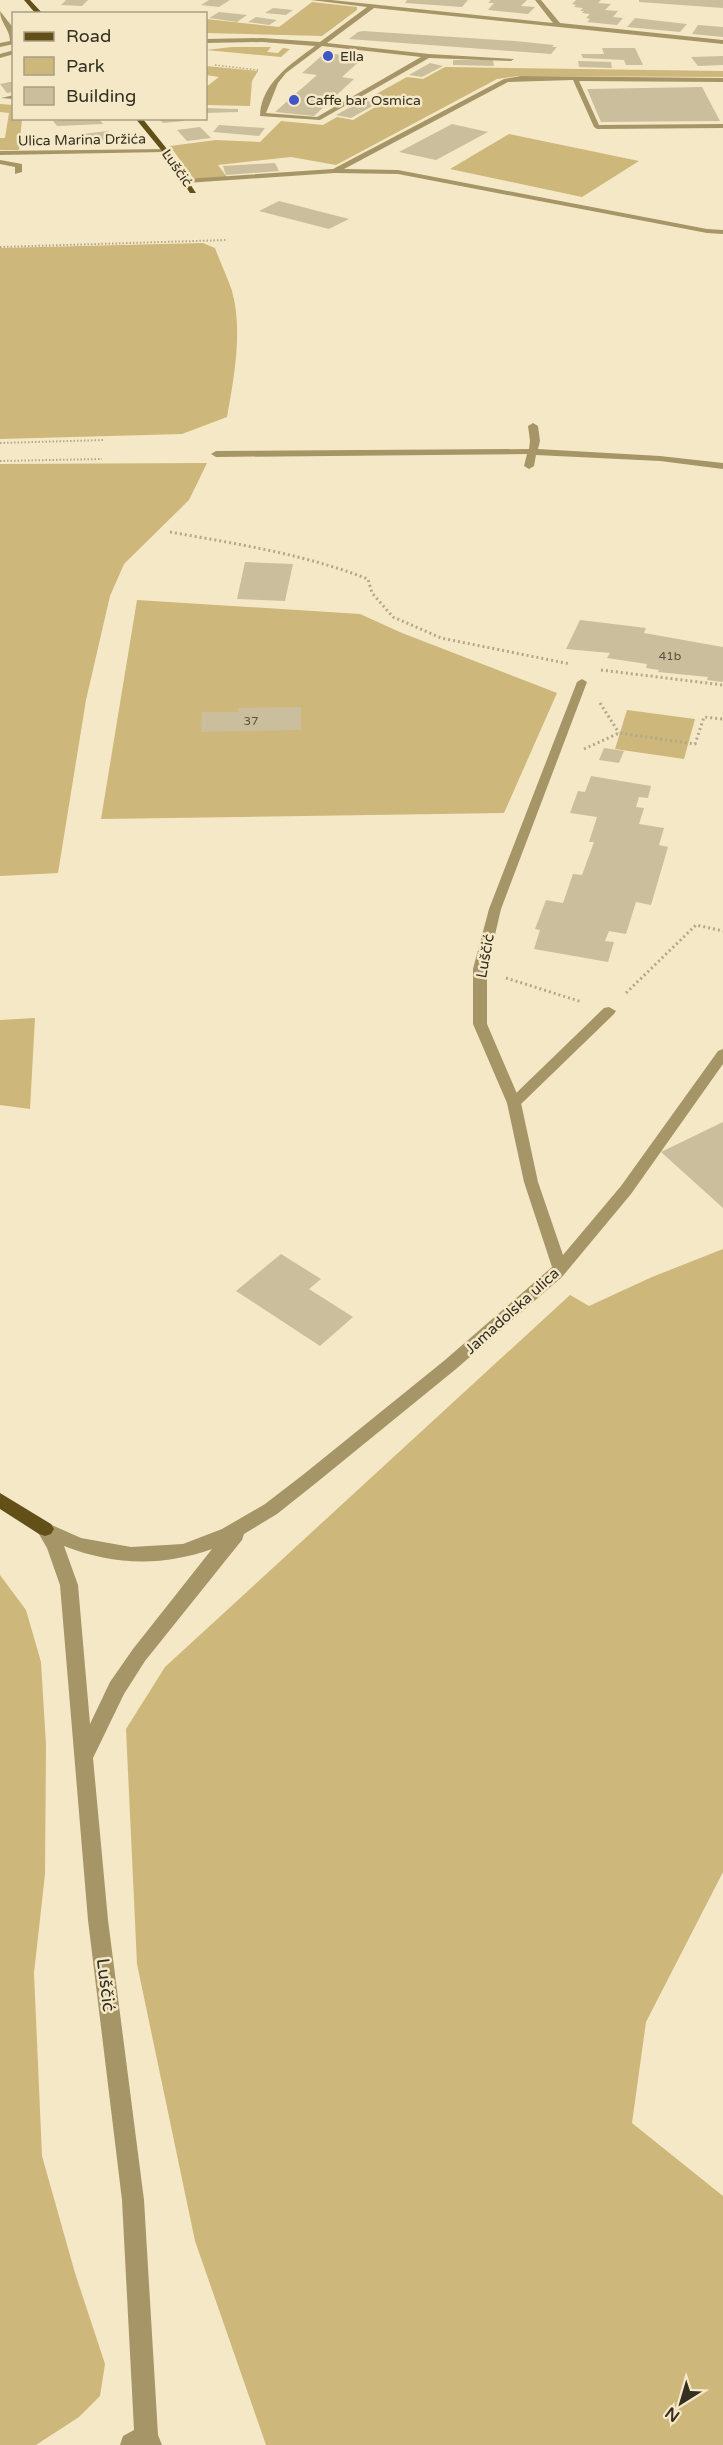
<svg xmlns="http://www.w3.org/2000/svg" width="723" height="2445" font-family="'Varela Round',sans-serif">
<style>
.green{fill:#cdb77a}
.building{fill:#cabe9d}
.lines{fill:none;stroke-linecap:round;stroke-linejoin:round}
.path-far2{stroke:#b2a88d;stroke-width:1.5;stroke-dasharray:1.5 2;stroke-linecap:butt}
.path-far1{stroke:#b2a88d;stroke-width:2;stroke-dasharray:1.5 2;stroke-linecap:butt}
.path{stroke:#b2a88d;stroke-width:3;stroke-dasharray:2 3;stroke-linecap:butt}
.lane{fill:#a69566;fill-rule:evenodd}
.street{fill:#a69566;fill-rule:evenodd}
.primary{fill:#635019;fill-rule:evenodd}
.poi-dot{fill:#3f55c8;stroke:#f5e8c6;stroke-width:2}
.labels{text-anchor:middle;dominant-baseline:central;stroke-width:5;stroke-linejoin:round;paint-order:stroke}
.number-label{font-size:12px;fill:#5a5341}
.far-poi-label{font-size:14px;fill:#342f22;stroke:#f5e8c6;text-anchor:start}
.far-street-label{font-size:14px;fill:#342f22;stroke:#f5e8c6}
.street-label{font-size:15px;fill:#342f22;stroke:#f5e8c6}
.near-street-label{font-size:18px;fill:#342f22;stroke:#f5e8c6}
</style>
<rect width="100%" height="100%" fill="#f5e8c6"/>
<path class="green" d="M 312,2 L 357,7 L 357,10 L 322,36 L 206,33 L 206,19 L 279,27 Z
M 232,47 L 271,47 L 267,52 L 278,53 L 283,48 L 290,49 L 281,57 L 206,50 Z
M 206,66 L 258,71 L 252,81 L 250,106 L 206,105 L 206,87 L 219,77 L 206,75 Z
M 445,67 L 723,71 L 723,77 L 518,76 L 497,79 L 336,165 L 291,157 L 218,165 L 227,177 L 194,179 L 170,146 L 216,140 L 260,142 L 281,121 L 323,125 L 337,117 L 353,120 L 384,102 L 369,98 L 407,77 L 423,79 Z
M 0,104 L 13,105 L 14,118 L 22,119 L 19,150 L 0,150 L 0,138 L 5,138 L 9,113 L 0,112 Z
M 509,134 L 639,161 L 582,197 L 450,169 Z
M 203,243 L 215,248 C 220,262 227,276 232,291 C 243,330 234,378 227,417 L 182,434 L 0,439 L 0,248 Z
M 207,463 L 189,500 L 124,564 L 110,596 L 86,700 L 58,873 L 0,876 L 0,464 Z
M 137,600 L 360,614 L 402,633 L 557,693 L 504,813 L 101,819 Z
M 627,710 L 695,719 L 684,759 L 615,749 Z
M 35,1018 L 30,1109 L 0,1105 L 0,1020 Z
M 723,1249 L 723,1872 L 646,2022 L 632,2123 L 723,2196 L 723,2445 L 266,2445 L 195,2241 L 137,1964 L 126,1729 L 165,1667 L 570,1295 L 589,1306 L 652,1277 Z
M 0,1575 L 26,1610 L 41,1662 L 46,1745 L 45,1874 L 34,1973 L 42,2156 L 75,2273 L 105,2364 L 100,2396 L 79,2417 L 36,2445 L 0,2445 Z"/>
<path class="building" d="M 66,0 L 88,0 L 82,6 L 61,5 Z
M 209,0 L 230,0 L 219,7 L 201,5 Z
M 407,0 L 468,0 L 462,7 L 405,3 Z
M 491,0 L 527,0 L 521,6 L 535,7 L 528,14 L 488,10 L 494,3 L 488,3 Z
M 576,0 L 601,0 L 598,3 L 611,4 L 605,10 L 618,11 L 613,17 L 623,18 L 617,25 L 587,22 L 590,19 L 586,18 L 590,14 L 582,13 L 584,11 L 580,11 L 583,8 L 574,7 L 576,5 L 572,4 Z
M 639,0 L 723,0 L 723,8 L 639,2 Z
M 273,8 L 293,10 L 286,15 L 265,13 Z
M 219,12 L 247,15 L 237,22 L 209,18 Z
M 256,17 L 277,20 L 269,25 L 248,22 Z
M 635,18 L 660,21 L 687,24 L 680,32 L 627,27 Z
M 698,25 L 723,27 L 723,37 L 692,34 Z
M 363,31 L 515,41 L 554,45 L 552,47 L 557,47 L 551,54 L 349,39 L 358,32 Z
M 602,48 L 635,48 L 643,65 L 626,65 L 624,60 L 583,58 L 581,54 L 604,54 Z
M 325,53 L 364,57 L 342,77 L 354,79 L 314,116 L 275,112 L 317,75 L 302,73 Z
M 723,56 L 723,65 L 698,66 L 691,57 Z
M 453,60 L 493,60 L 494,66 L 453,65 Z
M 578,61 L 611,62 L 612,68 L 579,67 Z
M 430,63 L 443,66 L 422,77 L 409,75 Z
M 14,81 L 14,92 L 7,93 L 0,84 Z
M 702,87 L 720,121 L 601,122 L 587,89 Z
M 363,100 L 378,103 L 351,118 L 336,115 Z
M 206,108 L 238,109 L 238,112 L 206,113 Z
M 74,118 L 98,118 L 103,124 L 57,126 L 53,121 Z
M 158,118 L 182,118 L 184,121 L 163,123 Z
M 452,124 L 488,132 L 436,160 L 399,152 Z
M 219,125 L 265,128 L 259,136 L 213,132 Z
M 200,127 L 211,138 L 187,141 L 177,130 Z
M 108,131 L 114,139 L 89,142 L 83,134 Z
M 275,163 L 279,171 L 226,175 L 223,166 Z
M 279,201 L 349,219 L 329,229 L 259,211 Z
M 245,562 L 293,564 L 285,601 L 237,599 Z
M 580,620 L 646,628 L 644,633 L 723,647 L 723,682 L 707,680 L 708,677 L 658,672 L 659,670 L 646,668 L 647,664 L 607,658 L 610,653 L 566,649 Z
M 301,707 L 301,730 L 201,732 L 202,712 L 238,712 L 238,708 Z
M 604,748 L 624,751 L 619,763 L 599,760 Z
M 591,776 L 651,786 L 648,798 L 639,797 L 636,807 L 644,808 L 639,824 L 664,828 L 659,845 L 668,847 L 651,905 L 636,902 L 626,934 L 609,931 L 605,941 L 614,942 L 608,962 L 534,949 L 540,930 L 535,929 L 546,900 L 563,903 L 573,874 L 582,875 L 594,842 L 589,842 L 597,817 L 570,813 L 578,791 L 585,792 Z
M 723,1122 L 723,1208 L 661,1152 Z
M 281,1254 L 321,1279 L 309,1289 L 353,1317 L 320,1346 L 236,1291 Z"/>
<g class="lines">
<path class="path-far2" d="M 215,65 L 258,70"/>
<path class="path-far1" d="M 0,247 L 227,240
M 0,443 L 104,440
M 0,461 L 102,459"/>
<path class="path" d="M 170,532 C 237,544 304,554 368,579 L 372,593 L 393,617 L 441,638 L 570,664
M 601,670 L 723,685
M 600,703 L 619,733
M 584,749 L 619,733 L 695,744 L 704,717 L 723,719
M 506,978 L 582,1002
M 626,993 L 696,925 L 723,931"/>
<path class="lane" d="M 0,11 L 14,29 L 14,44 L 0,47 L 0,43 L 10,41 C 10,29 0,23 0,11 Z
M 14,50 L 14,54 L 0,58 L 0,54 Z
M 521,76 L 723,78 L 723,82 L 579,81 L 599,125 L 723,124 L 723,128 L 597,129 L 594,127 L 573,80 L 508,82 L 344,169 L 398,170 L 707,229 L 723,230 L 723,234 L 707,233 L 398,174 L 335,173 L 186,183 L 182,181 L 186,179 L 333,169 L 504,79 Z
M 14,95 L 14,99 L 1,98 Z
M 0,160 L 22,164 L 22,172 L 15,174 L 15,167 L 0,164 Z
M 609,1007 L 616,1011 L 614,1014 L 519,1106 L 509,1106 L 507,1103 L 509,1100 L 604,1008 Z"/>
<path class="street" d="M 311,0 L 331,0 L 553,23 L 535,0 L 541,0 L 560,23 L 723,40 L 723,44 L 374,8 L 327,43 L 429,54 L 514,59 L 511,61 L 429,58 L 320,120 L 260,116 C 261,83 291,64 315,46 L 262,42 L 206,43 L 206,39 L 262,38 L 320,42 L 367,7 ZM 322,46 L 421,57 L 317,117 L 266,113 L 278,83 L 286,73 Z
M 167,149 L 165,152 L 0,155 L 0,151 Z
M 533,423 L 538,426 L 540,441 L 538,449 L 660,456 L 723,463 L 723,469 L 660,461 L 536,455 L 534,466 L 529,469 L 524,466 L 527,454 L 216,457 L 211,454 L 216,451 L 529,449 L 530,441 L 528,426 Z
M 582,679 L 587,682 L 501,909 L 487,969 L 487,1024 L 521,1103 L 538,1182 L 563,1255 L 621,1186 L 718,1051 L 723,1049 L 723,1064 L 631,1194 L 562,1277 L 456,1369 L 316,1483 L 277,1514 L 244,1534 L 242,1540 L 145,1661 L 124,1694 L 93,1758 L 108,1920 L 144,2200 L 158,2435 L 162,2445 L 120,2445 L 123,2436 L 134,2430 L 122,2200 L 88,1920 L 60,1585 L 47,1548 L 36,1529 L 39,1524 L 45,1522 L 81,1538 L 131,1547 L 183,1544 L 222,1529 L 265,1504 L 304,1474 L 445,1360 L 552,1267 L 524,1182 L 507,1103 L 473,1024 L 473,969 L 489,909 L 577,682 ZM 64,1546 C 112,1565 162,1567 212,1549 L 133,1649 L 110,1682 L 90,1724 L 78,1585 Z"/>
<path class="primary" d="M 24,0 L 30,0 L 43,14 L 36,14 Z
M 135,118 L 142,118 L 167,149 L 196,193 L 190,193 L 162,151 Z
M 0,1493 L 51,1524 L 54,1529 L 51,1534 L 45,1536 L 39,1534 L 0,1509 Z"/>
</g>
<g class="poi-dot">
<circle cx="328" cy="56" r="6"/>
<circle cx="294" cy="100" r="6"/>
</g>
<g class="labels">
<g class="number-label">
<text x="670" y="656">41b</text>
<text x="251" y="721">37</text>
</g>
<g class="far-poi-label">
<text x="340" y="56">Ella</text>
<text x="306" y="100">Caffe bar Osmica</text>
</g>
<g class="far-street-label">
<text transform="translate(82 140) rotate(-1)">Ulica Marina Držića</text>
<text transform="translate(177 168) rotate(55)">Luščić</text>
</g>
<g class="street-label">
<text transform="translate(485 956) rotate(-80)">Luščić</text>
<text transform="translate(512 1311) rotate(-42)">Jamadolska ulica</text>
</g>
<g class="near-street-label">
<text transform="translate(106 1985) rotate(83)">Luščić</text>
</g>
</g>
<rect x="12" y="12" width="195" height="108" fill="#f5e8c6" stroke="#a89e84" stroke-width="1.5"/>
<rect x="24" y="32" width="30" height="9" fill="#635019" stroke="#a89e84" stroke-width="1.5"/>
<text x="66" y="42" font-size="18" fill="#342f22">Road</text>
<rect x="24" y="57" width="30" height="18" fill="#cdb77a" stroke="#a89e84" stroke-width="1.5"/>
<text x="66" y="72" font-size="18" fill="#342f22">Park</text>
<rect x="24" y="87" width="30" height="18" fill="#cabe9d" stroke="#a89e84" stroke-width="1.5"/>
<text x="66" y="102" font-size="18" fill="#342f22">Building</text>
<g transform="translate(681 2403) rotate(217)" stroke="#f5e8c6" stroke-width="4.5" paint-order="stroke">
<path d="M0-4.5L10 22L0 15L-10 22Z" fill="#342f22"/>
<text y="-9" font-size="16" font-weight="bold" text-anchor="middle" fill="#342f22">N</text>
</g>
</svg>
